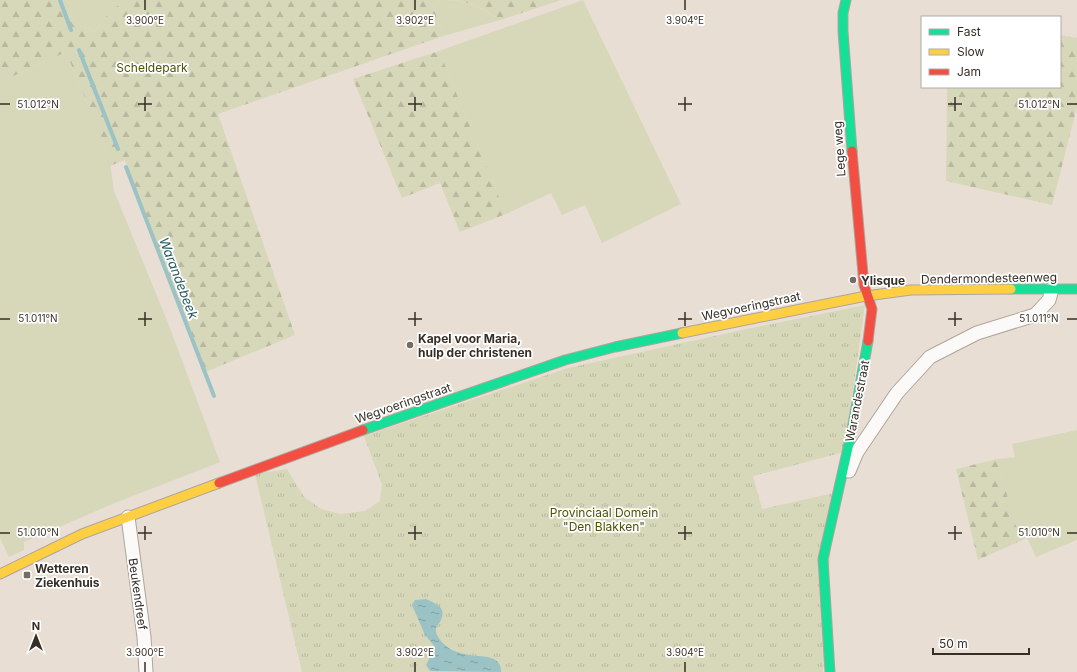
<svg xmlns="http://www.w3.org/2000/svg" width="1077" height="672" font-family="Inter,sans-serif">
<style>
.green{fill:#d7d7ba}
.forest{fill:url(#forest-firs)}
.park{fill:url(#park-tufts)}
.water{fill:url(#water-ripples)}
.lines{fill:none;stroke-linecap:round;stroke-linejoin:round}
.stream{stroke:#9bc3c5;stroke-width:4}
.street-casing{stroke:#aea59d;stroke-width:15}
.fast-casing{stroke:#aea59d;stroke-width:11}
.slow-casing{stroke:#aea59d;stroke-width:11}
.jam-casing{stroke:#aea59d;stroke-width:11}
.street{stroke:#fcfaf8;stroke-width:13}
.fast{stroke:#16e098;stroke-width:9}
.slow{stroke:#ffcf43;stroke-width:9}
.jam{stroke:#f24e42;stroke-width:9}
.ticks{fill:none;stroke:#372f27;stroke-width:1.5}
.poi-dot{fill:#756c63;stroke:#fff;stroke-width:1.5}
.labels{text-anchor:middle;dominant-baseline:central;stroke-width:3.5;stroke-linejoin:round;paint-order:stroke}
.park-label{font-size:12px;fill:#4b5304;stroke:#fff}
.street-label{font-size:12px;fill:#372f27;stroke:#fff}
.poi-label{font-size:12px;font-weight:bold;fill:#372f27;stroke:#fff;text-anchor:start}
.water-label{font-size:13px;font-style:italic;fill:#24595f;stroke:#fff}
.ticks-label{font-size:10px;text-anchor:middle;fill:#372f27;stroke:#fff;stroke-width:3.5;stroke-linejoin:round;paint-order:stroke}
</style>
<defs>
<pattern id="forest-firs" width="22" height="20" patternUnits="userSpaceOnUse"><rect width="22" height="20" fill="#d7d7ba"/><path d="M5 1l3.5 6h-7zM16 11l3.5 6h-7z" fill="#b9b9a0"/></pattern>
<pattern id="park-tufts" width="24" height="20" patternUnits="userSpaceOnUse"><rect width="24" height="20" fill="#d7d7ba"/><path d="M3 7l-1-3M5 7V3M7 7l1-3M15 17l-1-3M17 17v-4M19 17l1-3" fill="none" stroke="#b9b9a0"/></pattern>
<pattern id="water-ripples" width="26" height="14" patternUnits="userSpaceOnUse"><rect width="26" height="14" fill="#9bc3c5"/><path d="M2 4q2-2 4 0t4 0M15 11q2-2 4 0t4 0" fill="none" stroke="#7f9fa0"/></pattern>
</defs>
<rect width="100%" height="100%" fill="#e9ded3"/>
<path class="green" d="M 67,0 L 129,0 C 114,5 104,19 95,32 L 72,23 Z
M 451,0 C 469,2 485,9 500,20 L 443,36 L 433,5 Z
M 583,0 L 681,204 L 602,243 L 585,205 L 562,215 L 551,193 L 506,214 L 439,51 Z
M 66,52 L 109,155 L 114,191 L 168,323 L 220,462 L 115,503 L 24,542 L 24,550 L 9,557 L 0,538 L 0,82 Z
M 1077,430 L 1077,540 L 1036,557 L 1027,538 L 1020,541 L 997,459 L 1015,457 L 1012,444 Z"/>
<path class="forest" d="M 0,0 L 67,0 L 72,23 L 95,32 C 104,19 113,5 129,0 L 451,0 L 433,5 L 443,36 L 218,114 L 295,335 L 203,373 L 125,160 L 110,166 L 109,155 L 66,52 L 0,82 Z
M 453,0 L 561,0 L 500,20 C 486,9 470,2 453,0 Z
M 1060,35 L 1077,38 L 1077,107 L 1052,205 L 946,181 L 947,87 L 1060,87 Z
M 439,51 L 506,214 L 460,232 L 440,183 L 402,198 L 353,79 Z
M 997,459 L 1020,541 L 978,560 L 956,469 Z"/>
<path class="park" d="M 865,305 L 844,452 L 753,476 L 762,509 L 834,493 L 823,672 L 302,672 L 255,474 L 287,469 L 304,497 L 321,509 L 340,514 L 365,511 L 380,501 L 382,485 L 364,436 L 568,368 L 742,330 Z"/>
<path class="water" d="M 426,599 C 436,604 447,607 441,620 C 440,623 437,625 436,628 C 434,636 446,647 452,650 C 457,652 463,654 469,655 C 480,657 502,654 501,672 L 430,671 L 426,665 L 435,647 L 425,635 L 412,605 L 415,600 Z"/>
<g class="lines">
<path class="stream" d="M 60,0 L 71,30
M 79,50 L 118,149
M 126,167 L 214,396"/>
<defs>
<path id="street" d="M 849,471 L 857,452 L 897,393 L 930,357 L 977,333 L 1035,315 L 1049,300 L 1052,289
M 128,517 L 144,637 L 146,672"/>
<path id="fast" d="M 846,0 L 843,13 L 843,31 L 852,151
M 1011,289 L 1077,289
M 363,430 L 565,360 L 615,347 L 682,333
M 830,672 L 823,559 L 852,430 L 868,341"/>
<path id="slow" d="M 682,333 L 866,296 L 911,290 L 1011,289
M 0,574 L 82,534 L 219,483"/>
<path id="jam" d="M 852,151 L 864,285 L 872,309 L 868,341
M 219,483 L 363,430"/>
</defs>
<use href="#street" class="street-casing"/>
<use href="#fast" class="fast-casing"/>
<use href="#slow" class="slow-casing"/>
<use href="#jam" class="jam-casing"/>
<use href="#street" class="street"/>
<use href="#fast" class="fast"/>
<use href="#slow" class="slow"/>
<use href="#jam" class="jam"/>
</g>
<path class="ticks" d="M 145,0 L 145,10M 415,0 L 415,10M 685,0 L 685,10M 145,97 L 145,111M 415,97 L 415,111M 685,97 L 685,111M 955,97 L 955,111M 0,104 L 10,104M 138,104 L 152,104M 408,104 L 422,104M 678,104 L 692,104M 948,104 L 962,104M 1067,104 L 1077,104M 145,312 L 145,326M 415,312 L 415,326M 685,312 L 685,326M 955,312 L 955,326M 0,319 L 10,319M 138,319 L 152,319M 408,319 L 422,319M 678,319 L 692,319M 948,319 L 962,319M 1067,319 L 1077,319M 145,526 L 145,540M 415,526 L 415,540M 685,526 L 685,540M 955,526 L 955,540M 0,533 L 10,533M 138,533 L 152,533M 408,533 L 422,533M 678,533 L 692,533M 948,533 L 962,533M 1067,533 L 1077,533M 145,662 L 145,672M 415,662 L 415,672M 685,662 L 685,672"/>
<g class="poi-dot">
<circle cx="853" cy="280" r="4"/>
<circle cx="410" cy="345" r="4"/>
<rect x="23" y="571" width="8" height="8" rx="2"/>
</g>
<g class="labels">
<g class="park-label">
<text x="152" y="67">Scheldepark</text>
<text x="604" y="512">Provinciaal Domein<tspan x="604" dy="14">"Den Blakken"</tspan></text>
</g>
<g class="street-label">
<text transform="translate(839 149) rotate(-94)">Lege weg</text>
<text transform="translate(989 278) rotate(-1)">Dendermondesteenweg</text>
<text transform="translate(751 306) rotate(-12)">Wegvoeringstraat</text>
<text transform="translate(857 401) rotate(-79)">Warandestraat</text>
<text transform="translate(403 403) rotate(-19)">Wegvoeringstraat</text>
<text transform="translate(138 594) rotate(82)">Beukendreef</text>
</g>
<g class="poi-label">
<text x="861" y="280">Ylisque</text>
<text x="418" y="338">Kapel voor Maria,<tspan x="418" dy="14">hulp der christenen</tspan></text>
<text x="35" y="568">Wetteren<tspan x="35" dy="14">Ziekenhuis</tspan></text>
</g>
<g class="water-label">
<text transform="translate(179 278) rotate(69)">Warandebeek</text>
</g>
</g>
<g class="ticks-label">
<text x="145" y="24">3.900°E</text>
<text x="415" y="24">3.902°E</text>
<text x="685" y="24">3.904°E</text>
<text x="38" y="108">51.012°N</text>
<text x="1039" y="108">51.012°N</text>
<text x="38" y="322">51.011°N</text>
<text x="1039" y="322">51.011°N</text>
<text x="38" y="536">51.010°N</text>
<text x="1039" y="536">51.010°N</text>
<text x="145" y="656">3.900°E</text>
<text x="415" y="656">3.902°E</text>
<text x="685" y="656">3.904°E</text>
</g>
<rect x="921" y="16" width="140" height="72" fill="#ffffff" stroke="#afaca9"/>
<rect x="929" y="29" width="20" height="6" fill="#16e098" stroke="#afaca9"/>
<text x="957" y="36" font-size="12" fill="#372f27">Fast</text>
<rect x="929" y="49" width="20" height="6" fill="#ffcf43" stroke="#afaca9"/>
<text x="957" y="56" font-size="12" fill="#372f27">Slow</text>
<rect x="929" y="69" width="20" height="6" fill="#f24e42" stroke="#afaca9"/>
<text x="957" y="76" font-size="12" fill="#372f27">Jam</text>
<g transform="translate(36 636)" stroke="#ffffff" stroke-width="3" paint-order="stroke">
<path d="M0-3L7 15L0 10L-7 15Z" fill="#372f27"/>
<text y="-6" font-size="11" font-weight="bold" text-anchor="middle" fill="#372f27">N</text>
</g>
<path d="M933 648v6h96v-6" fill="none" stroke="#372f27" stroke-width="2"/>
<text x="939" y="648" font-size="12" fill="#372f27" stroke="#ffffff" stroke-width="3" paint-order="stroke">50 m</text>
</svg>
